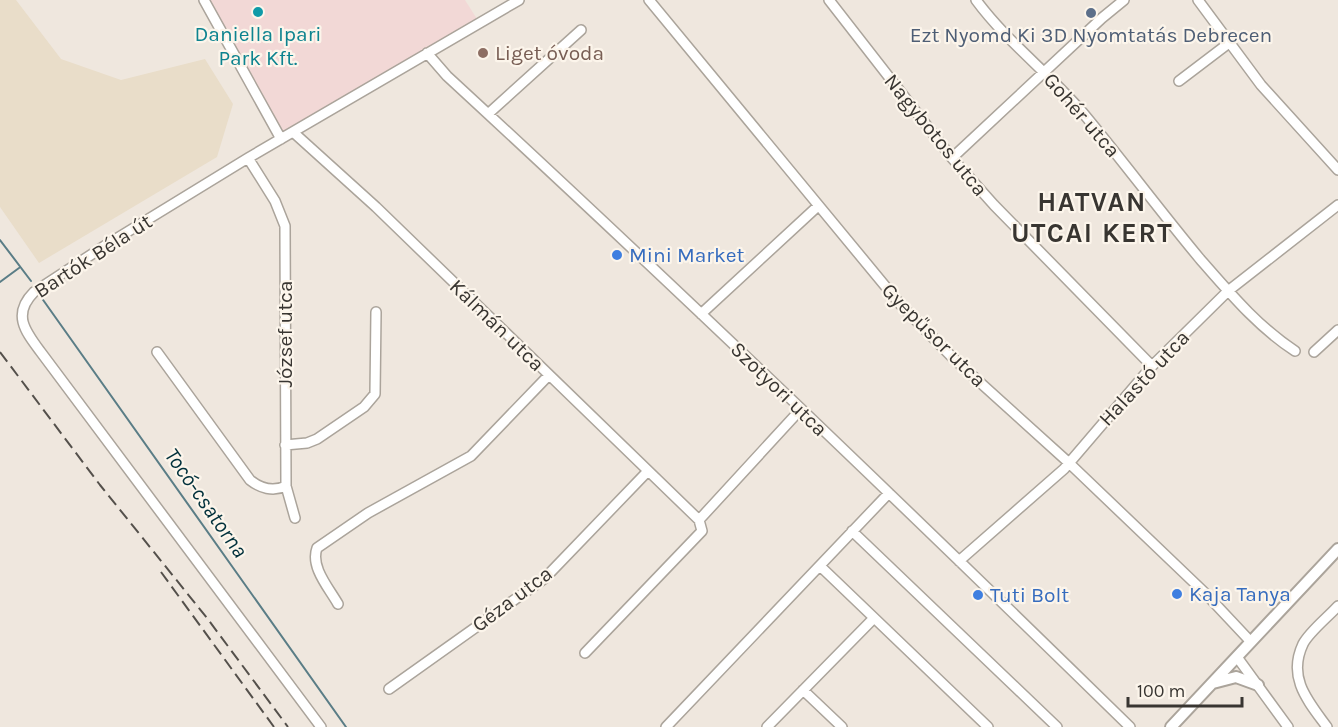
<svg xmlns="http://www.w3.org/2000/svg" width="1338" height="727" font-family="Karla,sans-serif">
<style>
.commercial{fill:#e9ddc9}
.industrial{fill:#f2d8d6}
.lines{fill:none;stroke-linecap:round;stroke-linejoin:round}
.stream{stroke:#5a7d86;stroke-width:2}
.minor-casing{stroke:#aba49b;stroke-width:12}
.tertiary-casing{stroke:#aba49b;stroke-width:14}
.minor{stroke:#fff;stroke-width:9}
.tertiary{stroke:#fff;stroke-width:10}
.rail{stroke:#54504b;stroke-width:2;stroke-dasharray:12 6;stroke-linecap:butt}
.culture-dot{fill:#0f9aa8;stroke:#fcf5eb;stroke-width:2}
.service-dot{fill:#5c6f8a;stroke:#fcf5eb;stroke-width:2}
.education-dot{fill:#8d6e63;stroke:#fcf5eb;stroke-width:2}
.shop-dot{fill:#3f7fe0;stroke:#fcf5eb;stroke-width:2}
.labels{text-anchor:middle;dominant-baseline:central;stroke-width:4.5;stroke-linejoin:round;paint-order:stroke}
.culture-label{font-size:21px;fill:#0d838f;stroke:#fcf5eb}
.service-label{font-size:21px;fill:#4e5e75;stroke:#fcf5eb}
.education-label{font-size:21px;fill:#785e54;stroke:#fcf5eb;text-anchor:start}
.street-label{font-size:21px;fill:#383531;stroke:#fcf5eb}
.shop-label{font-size:21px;fill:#366cbe;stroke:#fcf5eb;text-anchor:start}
.water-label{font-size:22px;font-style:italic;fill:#00303b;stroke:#fcf5eb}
.district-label{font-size:27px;font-weight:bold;letter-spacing:1.5px;fill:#383531;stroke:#fcf5eb}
</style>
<rect width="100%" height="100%" fill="#efe7de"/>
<path class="commercial" d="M 0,0 L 16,0 L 61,59 L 121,80 L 205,59 L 233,104 L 217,157 L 39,263 L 0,207 Z"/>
<path class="industrial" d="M 207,0 L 465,0 L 477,19 L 281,133 Z"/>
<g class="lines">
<path class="stream" d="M 0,240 L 31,281
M 0,282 L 19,268
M 41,297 L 346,727"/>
<defs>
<path id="minor" d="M 204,0 L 281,139
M 649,0 L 900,304 L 953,358 L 1068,462 L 1205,593 L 1251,642
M 829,0 L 952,158 L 994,205 L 1152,366
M 976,0 C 1007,42 1049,73 1083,113 C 1123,161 1160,211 1200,259 C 1229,292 1258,327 1295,351
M 1198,0 L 1261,85 L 1338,170
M 427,53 L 447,76 C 678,289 905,507 1130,727
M 1179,81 L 1229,43
M 488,114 L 581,30
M 293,132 L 376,207 L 699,520 L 702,531 L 585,653
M 248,158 L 275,201 L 285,226 L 286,486 L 295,518
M 952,158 L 1102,18 L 1124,0
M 701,314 L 818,206
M 157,352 L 250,480 C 260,488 273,492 286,486
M 1314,352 L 1338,330
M 285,445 L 307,443 L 317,439 L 364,407 L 375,394 L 376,312
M 699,520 L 801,409
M 852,531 L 1057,727
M 959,561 L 1064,469 L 1152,366 L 1228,291 L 1338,205
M 820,566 L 988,727
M 338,604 C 329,588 310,567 317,548 L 368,513 L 471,456 L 549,375
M 1237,657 L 1288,727
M 389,689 L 545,578 L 648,471
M 803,690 L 842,727
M 321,727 L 40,351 C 25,331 12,314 34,292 L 106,245 L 248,158 L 519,0
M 666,727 L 889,493
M 767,727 L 874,618
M 1327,727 C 1308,701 1287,678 1303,644 C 1309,632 1329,616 1338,606"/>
<path id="tertiary" d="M 1213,683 L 1236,677 L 1258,685
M 1171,727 L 1338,549"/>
</defs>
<use href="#minor" class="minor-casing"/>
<use href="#tertiary" class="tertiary-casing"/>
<use href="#minor" class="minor"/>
<use href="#tertiary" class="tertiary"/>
<path class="rail" d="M 0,352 L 100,485 L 207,618 L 288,727
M 161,572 L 274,727"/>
</g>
<circle class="culture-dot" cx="258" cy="12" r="6"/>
<circle class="service-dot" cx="1091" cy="13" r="6"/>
<circle class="education-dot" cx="483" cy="53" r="6"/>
<g class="shop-dot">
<circle cx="617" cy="255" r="6"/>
<circle cx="1177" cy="594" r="6"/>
<circle cx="978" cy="595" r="6"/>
</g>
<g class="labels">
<g class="culture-label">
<text x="258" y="34">Daniella Ipari<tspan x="258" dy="24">Park Kft.</tspan></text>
</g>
<g class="service-label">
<text x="1091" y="35">Ezt Nyomd Ki 3D Nyomtatás Debrecen</text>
</g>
<g class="education-label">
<text x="495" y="53">Liget óvoda</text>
</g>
<g class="street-label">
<text transform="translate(1082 115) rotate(49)">Gohér utca</text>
<text transform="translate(936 135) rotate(51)">Nagybotos utca</text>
<text transform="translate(93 256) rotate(-33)">Bartók Béla út</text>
<text transform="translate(497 325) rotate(44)">Kálmán utca</text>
<text transform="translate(285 334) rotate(-90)">József utca</text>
<text transform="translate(934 335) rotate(45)">Gyepűsor utca</text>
<text transform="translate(1144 378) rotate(-47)">Halastó utca</text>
<text transform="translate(779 389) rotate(44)">Szotyori utca</text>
<text transform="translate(512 599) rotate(-37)">Géza utca</text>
</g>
<g class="shop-label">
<text x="629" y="255">Mini Market</text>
<text x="1189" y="594">Kaja Tanya</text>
<text x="990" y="595">Tuti Bolt</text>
</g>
<g class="water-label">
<text transform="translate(206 503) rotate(55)">Tocó-csatorna</text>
</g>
<g class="district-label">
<text x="1092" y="202">HATVAN<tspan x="1092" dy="31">UTCAI KERT</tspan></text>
</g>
</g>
<path d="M1128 697v9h114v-9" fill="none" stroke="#383531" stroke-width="3"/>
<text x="1137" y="697" font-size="18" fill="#383531" stroke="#fcf5eb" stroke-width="4.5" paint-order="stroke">100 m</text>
</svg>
